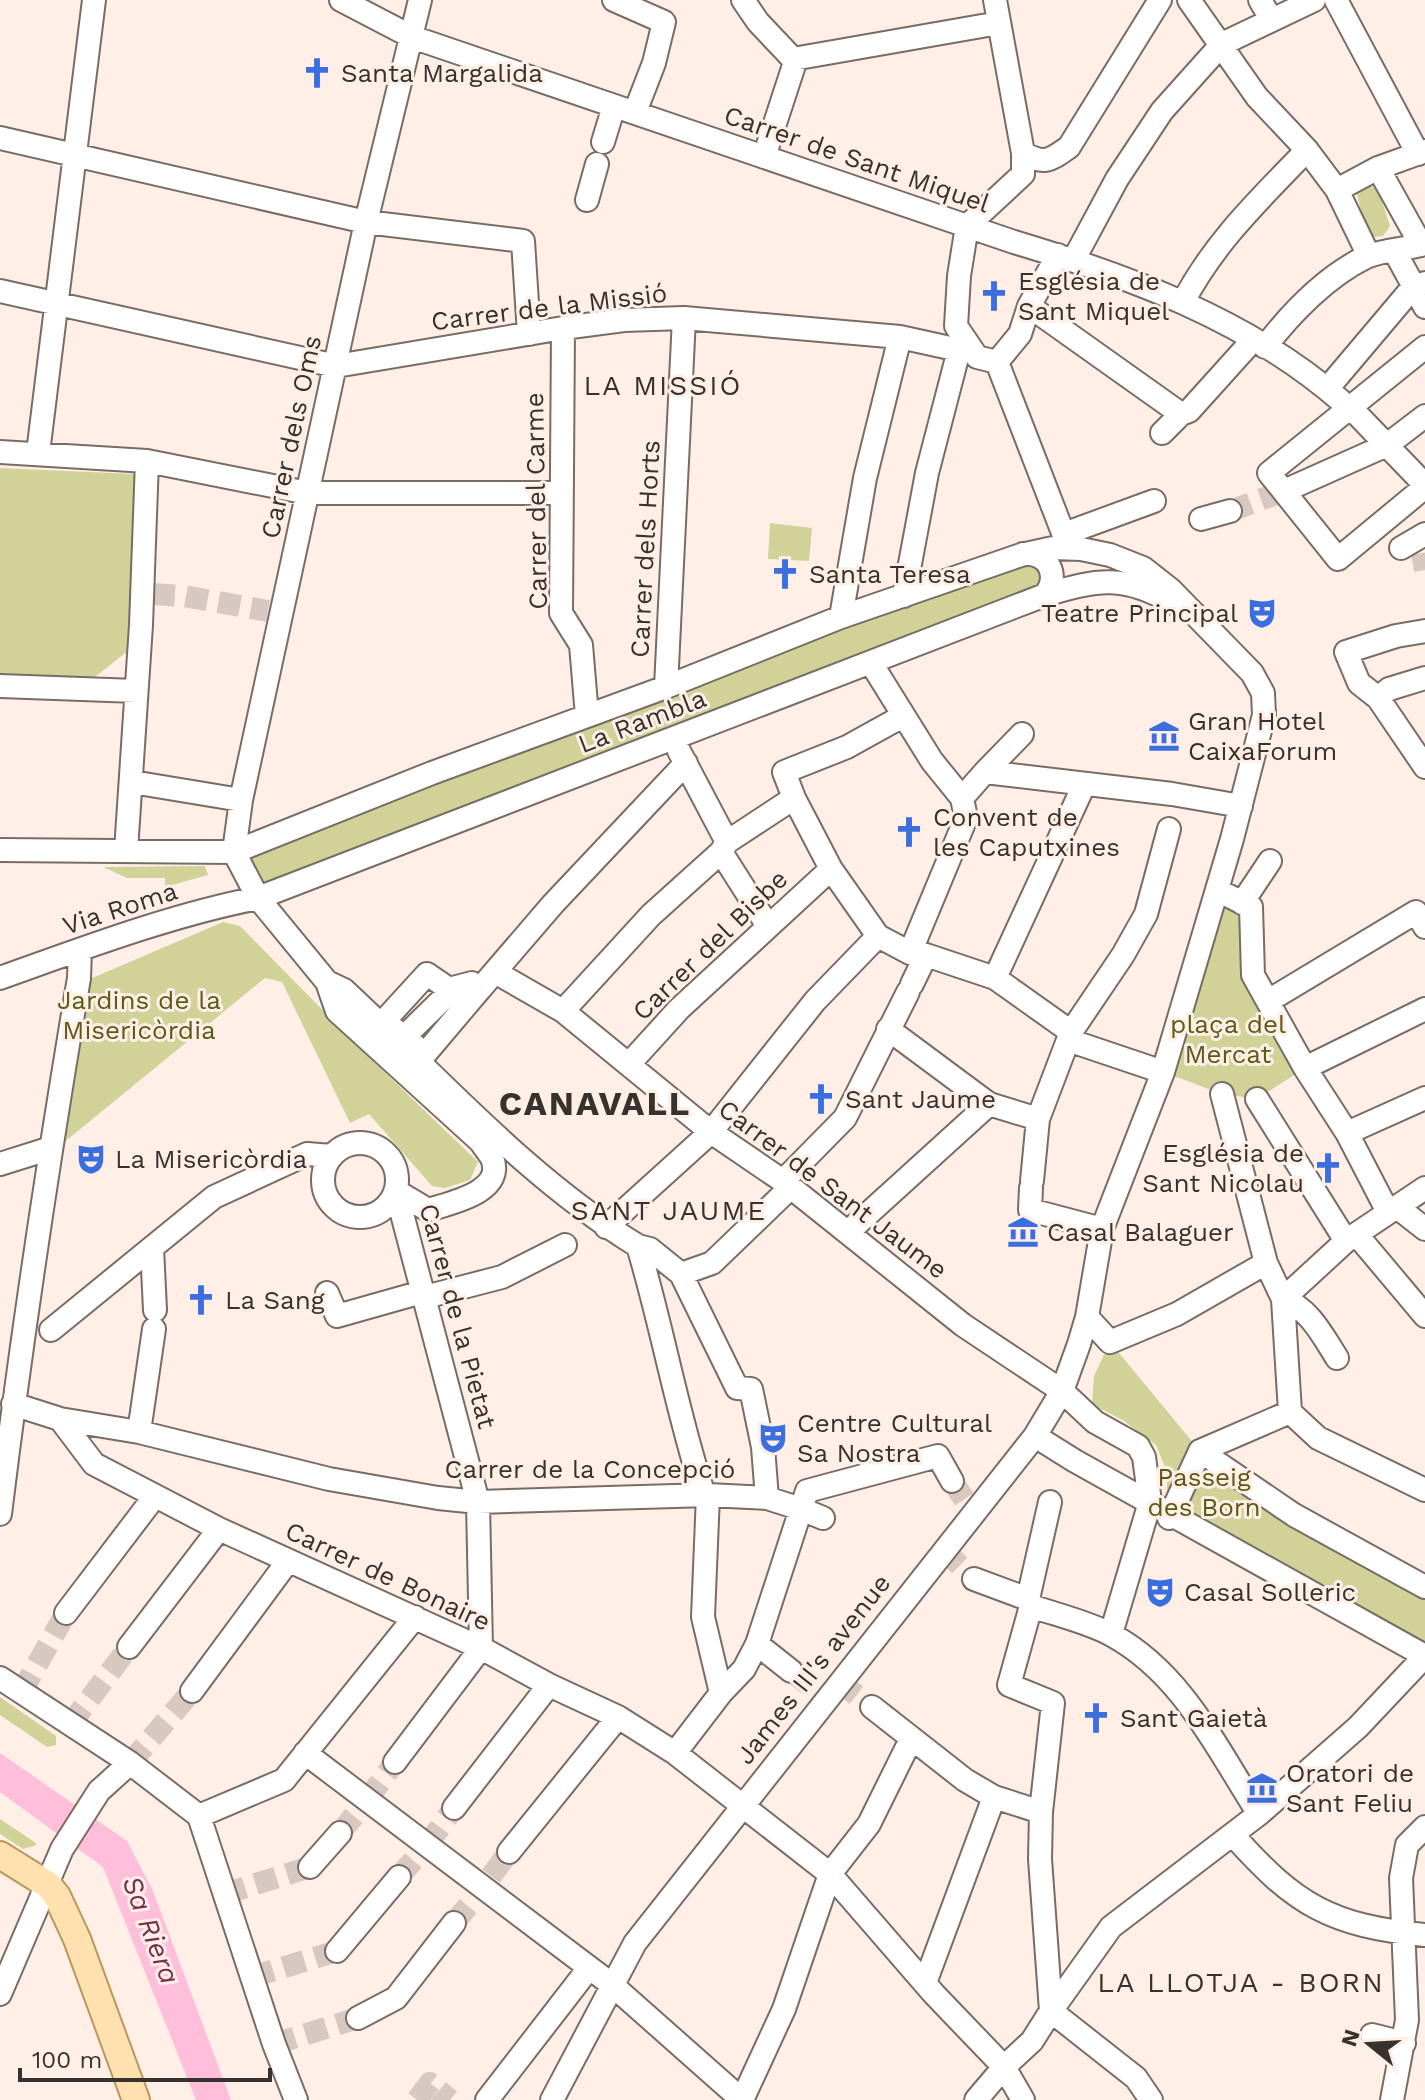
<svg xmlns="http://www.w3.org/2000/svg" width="1425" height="2100" font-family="'Work Sans',sans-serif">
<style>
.green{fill:#d0d298}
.water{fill:#ffbeda}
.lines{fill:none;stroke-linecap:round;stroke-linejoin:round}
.minor-tunnel{stroke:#d7c9c2;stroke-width:22;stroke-dasharray:22 11;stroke-linecap:butt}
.minor-casing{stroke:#796c64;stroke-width:26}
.major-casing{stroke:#b9975e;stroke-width:30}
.minor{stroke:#fff;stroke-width:22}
.major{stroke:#fee1ae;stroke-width:26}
.labels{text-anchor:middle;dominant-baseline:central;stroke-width:6;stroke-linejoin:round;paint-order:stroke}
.poi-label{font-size:26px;fill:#38322f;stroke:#ffefe7;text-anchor:start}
.street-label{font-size:26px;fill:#38322f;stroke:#ffefe7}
.park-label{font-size:26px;fill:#5a5b14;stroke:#ffefe7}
.neighbourhood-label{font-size:28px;letter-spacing:2px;fill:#38322f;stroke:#ffefe7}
.water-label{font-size:28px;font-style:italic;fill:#792f54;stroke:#ffefe7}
.district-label{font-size:34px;font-weight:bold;letter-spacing:2px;fill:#38322f;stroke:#ffefe7}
</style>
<rect width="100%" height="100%" fill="#ffefe7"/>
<path class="green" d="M 1369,186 L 1378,189 L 1390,226 L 1383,236 L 1373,237 L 1363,219 L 1357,194 Z
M 0,468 L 135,474 L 129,650 L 91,680 L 0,674 Z
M 770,523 L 812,528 L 809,561 L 768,559 Z
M 1033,559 L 1046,584 L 264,891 L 242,853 L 848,624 Z
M 205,866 L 208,875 L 165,887 L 165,878 L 127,878 L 103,867 Z
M 1217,890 L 1251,907 L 1253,975 L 1305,1068 L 1257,1099 L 1222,1094 L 1163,1072 Z
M 223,922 L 240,926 L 371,1059 L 478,1162 L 470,1180 L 445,1188 L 432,1186 L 369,1114 L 350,1123 L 282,982 L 265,978 L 62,1144 L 90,979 Z
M 1110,1342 L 1200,1451 L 1425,1587 L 1425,1647 L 1167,1507 L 1167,1472 L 1156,1445 L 1124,1421 L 1092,1404 L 1094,1376 Z
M 0,1697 L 56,1736 L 56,1745 L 47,1747 L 0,1715 Z
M 0,1819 L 33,1841 L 37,1845 L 23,1849 L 0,1834 Z"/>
<path class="water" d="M 0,1753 L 127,1841 L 153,1891 L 231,2100 L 196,2100 L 103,1867 L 0,1792 Z"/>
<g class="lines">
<path class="minor-tunnel" d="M 1230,511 L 1284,491
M 1422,553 L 1425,570
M 153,594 L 184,596 L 268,611
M 952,1481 L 973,1512
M 944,1550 L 974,1579
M 791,1671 L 826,1699
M 839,1682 L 872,1707
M 21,1693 L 66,1613
M 70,1725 L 129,1647
M 130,1763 L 192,1691
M 367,1800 L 395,1762
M 340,1833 L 359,1810
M 427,1845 L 454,1808
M 491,1876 L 509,1852
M 399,1877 L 417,1856
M 224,1894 L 310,1867
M 454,1923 L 474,1899
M 252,1977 L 337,1951
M 274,2044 L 358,2018
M 417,2100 L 430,2083 L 450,2100"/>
<defs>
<path id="minor" d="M 341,0 L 412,37 L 1014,242 C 1128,276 1248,320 1340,400
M 614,0 L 664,22 L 654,63 L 635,112
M 743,0 L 758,22 L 793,59 L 999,23
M 995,0 L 1023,153 L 1023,174 L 967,226 L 959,276 L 956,326 L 977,357 L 997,362 L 1065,538
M 1189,0 L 1257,97 L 1307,150 L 1337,190
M 1260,0 L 1271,19
M 1336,0 L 1418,154
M 0,138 L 366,222 L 523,241 L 529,334
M 603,142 L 614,106
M 1023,153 C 1045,165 1049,161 1069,147 L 1160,0
M 764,157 L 796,59
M 1378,168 L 1425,151
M 587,200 L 597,164
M 1395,252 L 1425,307
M 1074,259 L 1117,179 L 1162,111 L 1222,44 L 1314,0
M 0,291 L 336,366 L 563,328 L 624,320 L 684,318 L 900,337 L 959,350 L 927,473 L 904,596
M 1183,302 C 1215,241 1260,199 1307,150
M 1029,306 L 1181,414
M 563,328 L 561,613 L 581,645 L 587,716
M 1265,347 C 1291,313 1327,276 1366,257 C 1382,250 1404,249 1421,245 L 1378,168 L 1337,190 L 1369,256
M 1425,347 L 1269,473 L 1338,559 L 1425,487
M 997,362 L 1020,334 L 1029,306 L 1058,255
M 1327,389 L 1414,286 L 1425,283
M 1351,408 L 1425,485
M 1162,433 L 1181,414 L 1189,411 L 1253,340
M 0,452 L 147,461 L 308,493 L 560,493
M 38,453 L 94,0
M 1284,491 L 1387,445 L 1425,416
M 1201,519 L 1230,511
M 1064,534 L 1154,501
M 1401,548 L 1425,534
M 1023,554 C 1049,552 1060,576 1045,595
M 841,617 L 865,478 L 900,337
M 1425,631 L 1396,636 L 1346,652 L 1359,683 L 1378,698 L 1425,767
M 871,663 L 932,761 L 962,798 L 966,818 L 910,953
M 0,686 L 136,691
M 666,687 L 684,318
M 1378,698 L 1389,689 L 1425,678
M 903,716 L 847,747 L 784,772 L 794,798 L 831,869 L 878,936 L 910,953 L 926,955 L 995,978 L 1071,1032 L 1068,1040 L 1163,1072
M 679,751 L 727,842
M 985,772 L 1022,734
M 132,782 L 241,800
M 962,798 L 985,772 L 1172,794 L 1241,806
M 0,850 L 234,852 L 432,773 L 666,687 L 841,617 L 1021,555 L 1053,548 L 1081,549 L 1110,555 L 1143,568 L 1171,590 L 1252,673 L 1263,693 L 1264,715 L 1232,839 L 1163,1072 L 1102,1229 L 1087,1317 L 1079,1344 L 1062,1391 L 1035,1436 L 635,1943 L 552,2100
M 126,851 L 141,625 L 147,461
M 234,852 L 241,800 L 366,222 L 420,0
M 234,852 L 258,898 L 327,982 L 344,990 C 439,1078 527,1178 638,1246 C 663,1329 677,1414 704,1495
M 721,852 L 768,926
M 1217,890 L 1251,907 L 1253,975 L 1305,1068 L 1347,1133 L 1388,1212
M 1242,903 L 1270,861
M 495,972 L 563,1011 L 711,1132 L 783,1181 L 963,1325 L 1062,1391 L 1095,1422 L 1138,1446 L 1144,1457 L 1150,1502 L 1111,1634
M 427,974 L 449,989 L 472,983 L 480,989 L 425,1054 L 384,1021 Z
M 0,978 C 84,948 171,915 258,898 L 1045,595 C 1098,579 1124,574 1175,604
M 995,978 L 1084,785
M 327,982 L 337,1011 L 481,1142 C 484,1147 489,1153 492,1158 C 506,1192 450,1203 428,1210 L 396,1191
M 912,984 L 926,955
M 1268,1001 L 1416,912 L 1425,927
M 563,1011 L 651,915 L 721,852 L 727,842 L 794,798
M 888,1029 L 989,1104 L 1038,1119
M 1071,1032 L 1123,955 L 1146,914 L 1169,829
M 393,1036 L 406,1035 L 454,988 L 480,989 L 553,904 L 686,763
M 629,1064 L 679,1009 L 831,869
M 1305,1068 L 1425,1009
M 1222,1094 L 1266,1263
M 1257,1099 L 1346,1241
M 1347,1133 L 1425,1098
M323 1180a37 37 0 1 1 74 0a37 37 0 1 1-74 0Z
M 0,1164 L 51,1148
M 783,1181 L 845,1118 L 908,992
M 1032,1181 L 1038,1119 L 1068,1040
M 1031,1188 L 1030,1210 L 1102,1229
M 1397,1207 L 1425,1229
M 606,1227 L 711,1132 L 815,1001 L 878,936
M 848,1232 L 989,1104
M 1357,1235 L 1425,1316
M 638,1246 L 650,1249 L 681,1274 L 737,1388 L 751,1389 L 763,1447 L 767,1498
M 152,1248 L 155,1310
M 681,1274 L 712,1263 L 791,1187
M 327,1293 L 337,1316 L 422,1292
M 425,1297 L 502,1277 L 565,1245
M 1283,1299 L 1346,1241 L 1425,1188
M 1283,1299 C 1309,1308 1323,1336 1337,1358
M 1087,1317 L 1110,1342 L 1177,1314 L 1266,1263 L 1283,1299 L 1290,1412 L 1318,1438 L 1425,1490
M 51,1330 L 214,1197 L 307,1154 L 332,1156
M 13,1404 L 60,1419 L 94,1464 L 219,1529 L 481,1648 L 549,1685 L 618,1717 L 675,1753 L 830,1874 L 934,1994 L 1004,2067 L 1023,2100
M 60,1419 L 139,1432 L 329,1479 L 438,1498 L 478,1502 L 708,1495 L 767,1498 L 801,1509 L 807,1491 L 938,1456 L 952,1481
M 139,1432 L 154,1329
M 1035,1436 L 1075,1461 L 1425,1656
M 1200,1451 L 1294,1515 L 1425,1587
M 1200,1451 L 1290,1412
M 708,1495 L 703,1617 L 721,1693
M 1050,1502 L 1028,1599 L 1031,1606 L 1009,1685 L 1053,1703 L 1041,1812 L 1040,1859 L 1051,2011
M 0,1514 C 22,1335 49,1156 79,978 L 80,950
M 1169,1518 L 1200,1451
M 974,1579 L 1028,1599
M 1031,1606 C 1057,1615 1088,1622 1112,1635 C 1183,1674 1217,1749 1259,1814
M 66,1613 L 155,1496
M 757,1644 L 791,1671
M 129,1647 L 219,1529
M 0,1678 L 130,1763 L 199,1816 L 274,2044 L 296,2100
M 192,1691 L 288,1561
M 872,1707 L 965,1780 L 994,1797 L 1041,1812
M 305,1753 L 611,1984 L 742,2100
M 675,1753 L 721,1693 L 744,1669 L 757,1644 L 801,1509 L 823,1518
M 395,1762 L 481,1648 L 478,1502 L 396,1191
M 454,1808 L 549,1685
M 199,1816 L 284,1780 L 415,1617
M 1233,1835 C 1295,1905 1331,1926 1425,1935
M 1407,1845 L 1425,1827
M 509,1852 L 618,1717
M 310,1867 L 340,1833
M 337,1951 L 399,1877
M 925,1983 L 994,1797
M 0,1994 L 62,1849 L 99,1791 L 130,1763
M 1051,2011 L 1136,2078 L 1151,2100
M 358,2018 L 396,1998 L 454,1923
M 1372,2035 L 1404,2043
M 487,2100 L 589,1968
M 742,2100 L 784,2009 L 830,1874 L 869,1824 L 911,1739
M 976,2100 L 1004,2067 L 1032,2041 L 1051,2011 L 1111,1927 L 1259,1814 L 1358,1727 L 1425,1656
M 1392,2100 L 1407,2020 L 1401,1878 L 1407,1845"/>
<path id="major" d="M 0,1855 L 48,1885 L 57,1896 L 77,1939 L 136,2100"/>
</defs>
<use href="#minor" class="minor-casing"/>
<use href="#major" class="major-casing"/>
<use href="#minor" class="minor"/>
<use href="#major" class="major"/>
</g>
<defs>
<symbol id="church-bare" viewBox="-9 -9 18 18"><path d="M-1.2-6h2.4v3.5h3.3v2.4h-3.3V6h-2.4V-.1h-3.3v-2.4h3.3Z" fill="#3b6ede" stroke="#ffefe7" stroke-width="2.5" paint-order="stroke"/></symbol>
<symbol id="theatre-bare" viewBox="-9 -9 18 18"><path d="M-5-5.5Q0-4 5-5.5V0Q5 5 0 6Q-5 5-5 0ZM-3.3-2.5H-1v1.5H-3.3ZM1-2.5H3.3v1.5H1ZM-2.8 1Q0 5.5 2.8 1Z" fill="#3b6ede" stroke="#ffefe7" stroke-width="2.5" paint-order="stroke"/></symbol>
<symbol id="museum-bare" viewBox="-9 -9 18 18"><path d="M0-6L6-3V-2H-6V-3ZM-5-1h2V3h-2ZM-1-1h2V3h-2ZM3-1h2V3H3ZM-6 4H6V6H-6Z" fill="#3b6ede" stroke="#ffefe7" stroke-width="2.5" paint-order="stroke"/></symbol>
</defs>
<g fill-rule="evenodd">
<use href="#church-bare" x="295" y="51" width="44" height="44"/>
<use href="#church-bare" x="972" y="274" width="44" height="44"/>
<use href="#church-bare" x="763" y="552" width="44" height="44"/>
<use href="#theatre-bare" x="1240" y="591" width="44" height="44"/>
<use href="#museum-bare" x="1142" y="714" width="44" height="44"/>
<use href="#church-bare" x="887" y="810" width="44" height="44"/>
<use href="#church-bare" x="799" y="1077" width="44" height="44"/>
<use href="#theatre-bare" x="69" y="1137" width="44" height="44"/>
<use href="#church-bare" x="1306" y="1146" width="44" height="44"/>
<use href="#museum-bare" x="1001" y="1210" width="44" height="44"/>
<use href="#church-bare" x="179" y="1278" width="44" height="44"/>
<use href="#theatre-bare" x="751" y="1416" width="44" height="44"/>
<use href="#theatre-bare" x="1138" y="1570" width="44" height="44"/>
<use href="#church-bare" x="1074" y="1696" width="44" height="44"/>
<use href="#museum-bare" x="1240" y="1766" width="44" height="44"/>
</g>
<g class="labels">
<g class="poi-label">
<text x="341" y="73">Santa Margalida</text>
<text x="1018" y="281">Església de<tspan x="1018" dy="30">Sant Miquel</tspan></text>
<text x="809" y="574">Santa Teresa</text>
<text x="1238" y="613" text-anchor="end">Teatre Principal</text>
<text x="1188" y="721">Gran Hotel<tspan x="1188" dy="30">CaixaForum</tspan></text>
<text x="933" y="817">Convent de<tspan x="933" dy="30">les Caputxines</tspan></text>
<text x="845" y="1099">Sant Jaume</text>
<text x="1304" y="1153" text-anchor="end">Església de<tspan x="1304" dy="30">Sant Nicolau</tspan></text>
<text x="115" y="1159">La Misericòrdia</text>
<text x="1047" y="1232">Casal Balaguer</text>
<text x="225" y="1300">La Sang</text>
<text x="797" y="1423">Centre Cultural<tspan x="797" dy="30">Sa Nostra</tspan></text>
<text x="1184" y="1592">Casal Solleric</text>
<text x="1120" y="1718">Sant Gaietà</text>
<text x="1286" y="1773">Oratori de<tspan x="1286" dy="30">Sant Feliu</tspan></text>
</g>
<g class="street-label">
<text transform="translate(857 159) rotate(19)">Carrer de Sant Miquel</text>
<text transform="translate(549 307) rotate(-7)">Carrer de la Missió</text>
<text transform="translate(291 437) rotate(-78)">Carrer dels Oms</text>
<text transform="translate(536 501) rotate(-91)">Carrer del Carme</text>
<text transform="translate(645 549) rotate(-87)">Carrer dels Horts</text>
<text transform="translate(642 721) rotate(-21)">La Rambla</text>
<text transform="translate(120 908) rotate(-18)">Via Roma</text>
<text transform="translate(710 945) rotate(-44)">Carrer del Bisbe</text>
<text transform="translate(833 1189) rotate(37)">Carrer de Sant Jaume</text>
<text transform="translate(458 1316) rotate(75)">Carrer de la Pietat</text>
<text x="590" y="1469">Carrer de la Concepció</text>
<text transform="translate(388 1576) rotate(25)">Carrer de Bonaire</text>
<text transform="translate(813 1669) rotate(-52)">James III's avenue</text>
</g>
<g class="park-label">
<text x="139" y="1000">Jardins de la<tspan x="139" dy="30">Misericòrdia</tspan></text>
<text x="1228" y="1024">plaça del<tspan x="1228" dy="30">Mercat</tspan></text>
<text x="1204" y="1477">Passeig<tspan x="1204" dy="30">des Born</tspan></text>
</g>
<g class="neighbourhood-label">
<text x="663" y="385">LA MISSIÓ</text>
<text x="669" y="1210">SANT JAUME</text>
<text x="1241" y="1982">LA LLOTJA - BORN</text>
</g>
<g class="water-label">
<text transform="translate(151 1930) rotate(69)">Sa Riera</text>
</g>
<g class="district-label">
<text x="595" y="1103">CANAVALL</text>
</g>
</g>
<g transform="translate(1369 2044) rotate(288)" stroke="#ffefe7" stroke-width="6" paint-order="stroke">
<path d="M0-6L14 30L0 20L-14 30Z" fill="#38322f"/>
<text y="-12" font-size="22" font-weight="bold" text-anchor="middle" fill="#38322f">N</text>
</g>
<path d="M20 2068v12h250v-12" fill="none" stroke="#38322f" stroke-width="4"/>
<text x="32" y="2068" font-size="24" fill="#38322f" stroke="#ffefe7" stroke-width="6" paint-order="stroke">100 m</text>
</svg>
